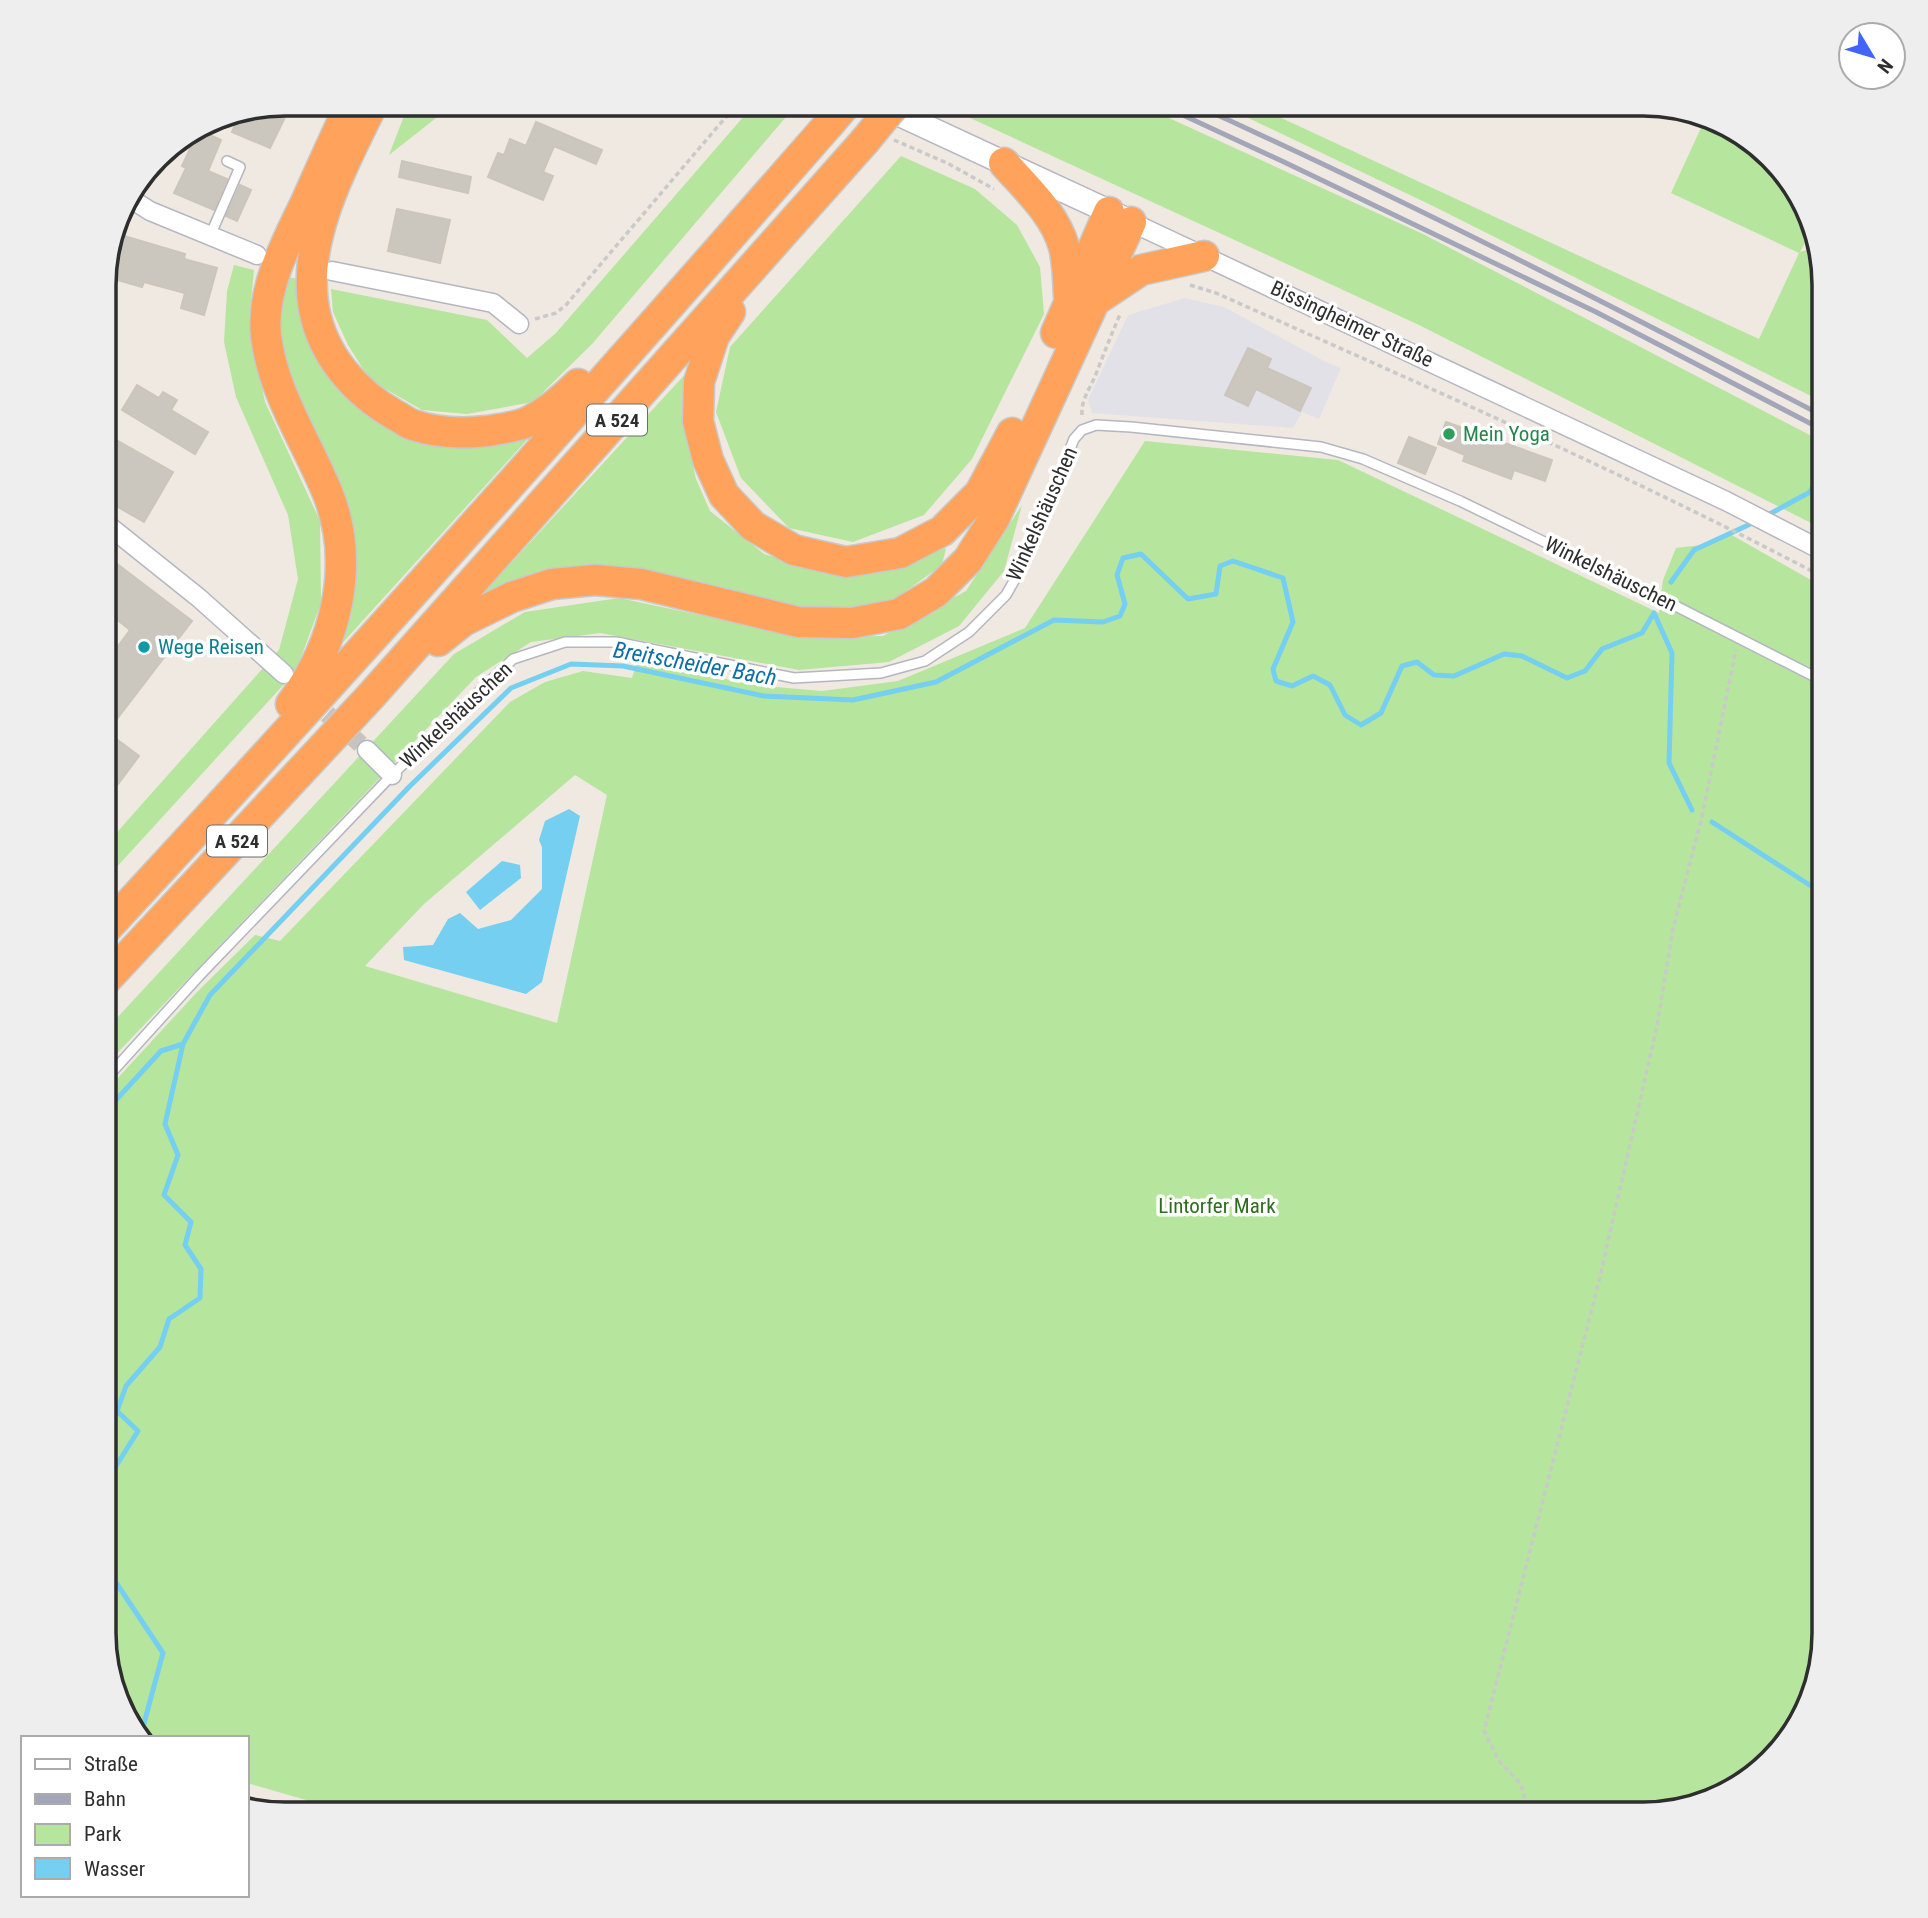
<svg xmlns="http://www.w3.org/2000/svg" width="1928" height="1918" font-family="'Roboto Condensed',sans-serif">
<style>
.industrial{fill:#e3e1e8}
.green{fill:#b6e59e;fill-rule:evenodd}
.water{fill:#75cff0}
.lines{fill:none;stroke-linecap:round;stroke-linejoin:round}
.stream{stroke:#75cff0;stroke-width:5}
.building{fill:#cbc7bf;stroke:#cbc5ba;stroke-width:2}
.street-tunnel{stroke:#c8c4bd;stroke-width:18;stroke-dasharray:18 9;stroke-linecap:butt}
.lane-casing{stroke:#b4b7c1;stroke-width:12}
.street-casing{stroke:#b4b7c1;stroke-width:21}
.secondary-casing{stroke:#b4b7c1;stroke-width:26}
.highway-casing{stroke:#c9c9c9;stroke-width:33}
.path{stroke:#c9c9c9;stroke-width:3.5;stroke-dasharray:5 3.5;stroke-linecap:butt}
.lane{stroke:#fff;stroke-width:9}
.street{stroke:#fff;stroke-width:18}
.secondary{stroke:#fff;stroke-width:23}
.highway{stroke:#ffa35c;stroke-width:30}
.rail{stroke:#a3a6b8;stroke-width:5}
.highway-bridge-casing{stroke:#c9c9c9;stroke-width:33;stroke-linecap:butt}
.highway-bridge{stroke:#ffa35c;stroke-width:30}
.leisure-dot{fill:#2e9e5b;stroke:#fff;stroke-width:2.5}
.culture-dot{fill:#0f9aa8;stroke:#fff;stroke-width:2.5}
.labels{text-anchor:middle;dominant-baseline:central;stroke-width:7;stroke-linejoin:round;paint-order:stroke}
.shield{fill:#fff;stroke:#6d6d6d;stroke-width:2}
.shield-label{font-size:19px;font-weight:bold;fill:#2e2e2e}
.street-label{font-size:21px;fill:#2e2e2e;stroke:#fff}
.leisure-label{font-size:21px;fill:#27864d;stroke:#fff;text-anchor:start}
.culture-label{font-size:21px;fill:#0d838f;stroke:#fff;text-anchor:start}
.park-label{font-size:21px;fill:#2c6e1b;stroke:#fff}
.water-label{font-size:23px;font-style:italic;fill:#0d6fa3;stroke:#fff}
.rim{fill:none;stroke:#2e2e2e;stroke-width:3.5}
</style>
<rect width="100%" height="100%" fill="#efe9e1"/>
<path class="industrial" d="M 1185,298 L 1224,307 L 1326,362 L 1341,368 L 1319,419 L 1302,412 L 1293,428 L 1092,413 L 1088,400 L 1128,315 Z"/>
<path class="green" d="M 409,103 L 455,103 L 389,155 Z
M 764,103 L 775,103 L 792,110 L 592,344 L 533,402 L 467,414 L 422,410 L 370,380 L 348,345 L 333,312 L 331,289 L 487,320 L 527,358 L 556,333 L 751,108 Z
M 943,103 L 1136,103 L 1423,234 L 1825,443 L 1825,530 L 1419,325 L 942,105 Z
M 1219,104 L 1251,104 L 1759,339 L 1799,253 L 1671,193 L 1706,117 L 1723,122 L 1780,165 L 1811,215 L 1814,227 L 1800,252 L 1817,247 L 1825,284 L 1825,403 L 1433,206 Z
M 901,156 L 975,189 L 1017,225 L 1040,267 L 1044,314 L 972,459 L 924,515 L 853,542 L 789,528 L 741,478 L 716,412 L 730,347 Z
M 234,265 L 254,270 L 249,322 L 265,402 L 320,521 L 321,603 L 296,671 L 103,882 L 103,848 L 279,650 L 298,579 L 288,515 L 236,397 L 224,342 L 227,291 Z
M 284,277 L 301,279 L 362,409 L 534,432 L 337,649 L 351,578 L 287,387 L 274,326 Z
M 690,369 L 682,419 L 696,479 L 710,511 L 764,554 L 827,573 L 885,572 L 946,548 L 942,565 L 895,599 L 846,613 L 790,608 L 641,574 L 478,599 Z
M 1145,441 L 1338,460 L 1659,613 L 1663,580 L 1676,548 L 1710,544 L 1730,534 L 1825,588 L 1825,1634 L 1811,1703 L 1763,1770 L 1713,1801 L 1644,1815 L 304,1815 L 306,1800 L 247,1783 L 247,1738 L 139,1738 L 117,1703 L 103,1634 L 103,1094 L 198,991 L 255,935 L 280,941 L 510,702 L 545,682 L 583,671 L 632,678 L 638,659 L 753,685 L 822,691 L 898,681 L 1025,628 ZM 575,775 L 607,795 L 557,1023 L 365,966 L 424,904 Z
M 1022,505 L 1004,571 L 959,626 L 889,662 L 799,670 L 600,633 L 531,642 L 476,677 L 103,1068 L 103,1033 L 454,654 L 525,612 L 619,598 L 805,637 L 883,636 L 966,591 Z"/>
<path class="water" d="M 569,809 L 580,816 L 542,982 L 526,994 L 404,960 L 403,947 L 433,945 L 448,919 L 460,913 L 478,929 L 511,920 L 542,889 L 542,847 L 539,840 L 545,821 Z
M 502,861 L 520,865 L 521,878 L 480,910 L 466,892 Z"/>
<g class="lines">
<path class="stream" d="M 1766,516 L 1810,492 L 1825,464
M 1671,582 L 1694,550 L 1757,521
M 1654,613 L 1672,653 L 1669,763 L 1692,810
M 1712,822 L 1825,895
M 103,1114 L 161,1051 L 183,1044
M 103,1466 L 116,1466 L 138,1431 L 117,1411 L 126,1386 L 160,1347 L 169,1319 L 200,1298 L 201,1269 L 185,1245 L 191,1222 L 164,1195 L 178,1155 L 165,1124 L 183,1044 L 210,995 L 409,787 L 511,688 L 571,664 L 623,666 L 764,696 L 853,700 L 936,682 L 1054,620 L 1103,622 L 1120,616 L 1125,604 L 1117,575 L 1123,558 L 1141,554 L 1188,599 L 1216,594 L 1220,566 L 1233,561 L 1283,578 L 1293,622 L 1273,669 L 1276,681 L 1292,686 L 1313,676 L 1330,685 L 1345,715 L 1361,725 L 1381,713 L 1402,666 L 1417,662 L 1434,675 L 1454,676 L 1504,654 L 1522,656 L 1567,678 L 1585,671 L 1602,649 L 1642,633 L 1654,613
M 103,1563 L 163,1653 L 140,1738"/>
</g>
<path class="building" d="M 284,103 L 292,103 L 270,148 L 232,132 L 241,112 Z
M 536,122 L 602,150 L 596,164 L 554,146 L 543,172 L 553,176 L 543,200 L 488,177 L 498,153 L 504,155 L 510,139 L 526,146 Z
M 199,130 L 221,140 L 208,171 L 227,179 L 214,210 L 174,193 L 186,168 L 182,166 Z
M 402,161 L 471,177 L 468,193 L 399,177 Z
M 240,185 L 251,190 L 237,221 L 226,216 Z
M 397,209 L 450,220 L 440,263 L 388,251 Z
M 114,233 L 185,254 L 184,259 L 217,268 L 204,315 L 181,308 L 185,293 L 144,282 L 142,287 L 104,276 Z
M 1248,348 L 1271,359 L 1267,368 L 1311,388 L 1300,411 L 1256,389 L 1248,406 L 1225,395 Z
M 137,385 L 159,398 L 163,392 L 177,400 L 171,410 L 208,432 L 195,454 L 122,410 Z
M 1446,422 L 1552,460 L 1545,481 L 1514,470 L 1511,479 L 1463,461 L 1465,455 L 1438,444 Z
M 111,437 L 173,472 L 144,522 L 104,499 L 104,449 Z
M 1409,437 L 1436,448 L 1425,474 L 1398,463 Z
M 104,554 L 192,621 L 107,732 L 139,756 L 118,784 L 104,774 L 104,665 L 130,630 L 104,609 Z"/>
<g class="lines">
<path class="street-tunnel" d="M 307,696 L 367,750"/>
<defs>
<path id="lane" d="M 210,236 L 240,167 L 227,161
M 104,817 L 104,818
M 103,1082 L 200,975 L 392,775 L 513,659 L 565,642 L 616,642 L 794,678 L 881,673 L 925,661 L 969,632 L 1006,595 L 1027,558 L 1074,439 L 1082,430 L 1096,425 L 1131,427 L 1321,447 L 1363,459 L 1460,501 L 1664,600 L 1825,682"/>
<path id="street" d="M 128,197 L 150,211 L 257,255
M 1131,222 L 1726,501 L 1825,552
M 332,271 L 493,303 L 519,324
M 104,522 L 199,598 L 284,674
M 367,750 L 392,775"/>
<path id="secondary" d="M 875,103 L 1123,218"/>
<path id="highway" d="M 373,103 C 344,164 301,239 314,309 C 323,356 355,392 395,415 C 401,418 407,423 413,425 C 437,433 462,434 487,431 C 500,429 516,427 528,422 C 548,412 563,399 578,384
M 1004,163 C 1026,188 1055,214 1064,247 C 1068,263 1068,280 1069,296
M 1096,300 L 1141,270 L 1204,256
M 730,312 L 714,336 L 699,382 L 698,421 L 708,460 L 724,495 L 753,526 L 794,550 L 846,562 L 900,553 L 942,531 L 980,493 L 1012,433
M 1056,333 L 1109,212
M 438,641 L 463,621 L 512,597 L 552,584 L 595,580 L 641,584 L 798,622 L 852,623 L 899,614 L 936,592 L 968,560 L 994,519 L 1131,222
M 291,704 C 336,645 356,565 328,494 C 307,442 273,393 266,336 C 261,288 287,242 307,200 C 321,168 336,136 351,103
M 103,932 C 349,667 590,397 829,124
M 103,983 L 370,697 L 864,142"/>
</defs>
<use href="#lane" class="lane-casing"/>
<use href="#street" class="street-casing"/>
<use href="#secondary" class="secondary-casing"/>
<use href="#highway" class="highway-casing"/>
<path class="path" d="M 894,140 L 947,163 L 994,189
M 1190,285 L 1216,293 C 1420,384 1626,473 1825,578
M 535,319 L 556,313 L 566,305 L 719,125 L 739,103
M 1082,415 C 1081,399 1090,389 1096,374 C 1104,353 1112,333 1121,312
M 1529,1815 L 1521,1784 L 1499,1761 L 1484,1731 L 1599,1281 L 1657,1026 L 1673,929 L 1702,816 L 1736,650"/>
<use href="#lane" class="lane"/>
<use href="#street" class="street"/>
<use href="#secondary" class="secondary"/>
<use href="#highway" class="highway"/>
<path class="rail" d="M 1157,103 L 1284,162 L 1596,312 L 1825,431
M 1191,103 C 1406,200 1616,308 1825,417"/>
<defs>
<path id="highway-bridge" d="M 829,124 L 847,103
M 864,142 L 896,103"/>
</defs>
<use href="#highway-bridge" class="highway-bridge-casing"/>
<use href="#highway-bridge" class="highway-bridge"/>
</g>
<circle class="leisure-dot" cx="1449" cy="434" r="7"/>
<circle class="culture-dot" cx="144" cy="647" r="7"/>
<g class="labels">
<g class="shield">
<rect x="587" y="404.5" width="60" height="31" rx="5"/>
<rect x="207" y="825.5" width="60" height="31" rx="5"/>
</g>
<g class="shield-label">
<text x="617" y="420">A 524</text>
<text x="237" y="841">A 524</text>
</g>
<g class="street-label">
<text transform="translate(1352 324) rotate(25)">Bissingheimer Straße</text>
<text transform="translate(1042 514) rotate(-66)">Winkelshäuschen</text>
<text transform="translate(1611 574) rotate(26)">Winkelshäuschen</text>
<text transform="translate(456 715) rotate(-43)">Winkelshäuschen</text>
</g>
<g class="leisure-label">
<text x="1463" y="434">Mein Yoga</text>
</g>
<g class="culture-label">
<text x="158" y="647">Wege Reisen</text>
</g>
<g class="park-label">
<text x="1217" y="1206">Lintorfer Mark</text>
</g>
<g class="water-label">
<text transform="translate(695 664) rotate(10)">Breitscheider Bach</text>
</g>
</g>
<path d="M0 0H1928V1918H0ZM285 116H1643A169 169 0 0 1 1812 285V1633A169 169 0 0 1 1643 1802H285A169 169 0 0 1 116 1633V285A169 169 0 0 1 285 116Z" fill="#eee" fill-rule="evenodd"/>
<path class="rim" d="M285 116H1643A169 169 0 0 1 1812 285V1633A169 169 0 0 1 1643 1802H285A169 169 0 0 1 116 1633V285A169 169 0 0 1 285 116Z"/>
<rect x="21" y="1736" width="228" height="161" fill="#ffffff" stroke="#ababab" stroke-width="2"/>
<rect x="35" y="1759" width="35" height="10" fill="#ffffff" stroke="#ababab" stroke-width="2"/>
<text x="84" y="1771" font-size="21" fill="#2e2e2e">Straße</text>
<rect x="35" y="1794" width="35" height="10" fill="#a3a6b8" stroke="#ababab" stroke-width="2"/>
<text x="84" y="1806" font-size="21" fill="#2e2e2e">Bahn</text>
<rect x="35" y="1824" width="35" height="21" fill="#b6e59e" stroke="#ababab" stroke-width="2"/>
<text x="84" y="1841" font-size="21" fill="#2e2e2e">Park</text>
<rect x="35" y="1858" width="35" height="21" fill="#75cff0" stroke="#ababab" stroke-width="2"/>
<text x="84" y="1876" font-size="21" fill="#2e2e2e">Wasser</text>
<g transform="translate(1872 56) rotate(128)"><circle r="33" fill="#ffffff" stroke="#ababab" stroke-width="2"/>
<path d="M0-5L12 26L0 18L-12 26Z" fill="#4264fb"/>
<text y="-10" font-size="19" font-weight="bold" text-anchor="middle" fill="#2e2e2e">N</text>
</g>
</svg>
